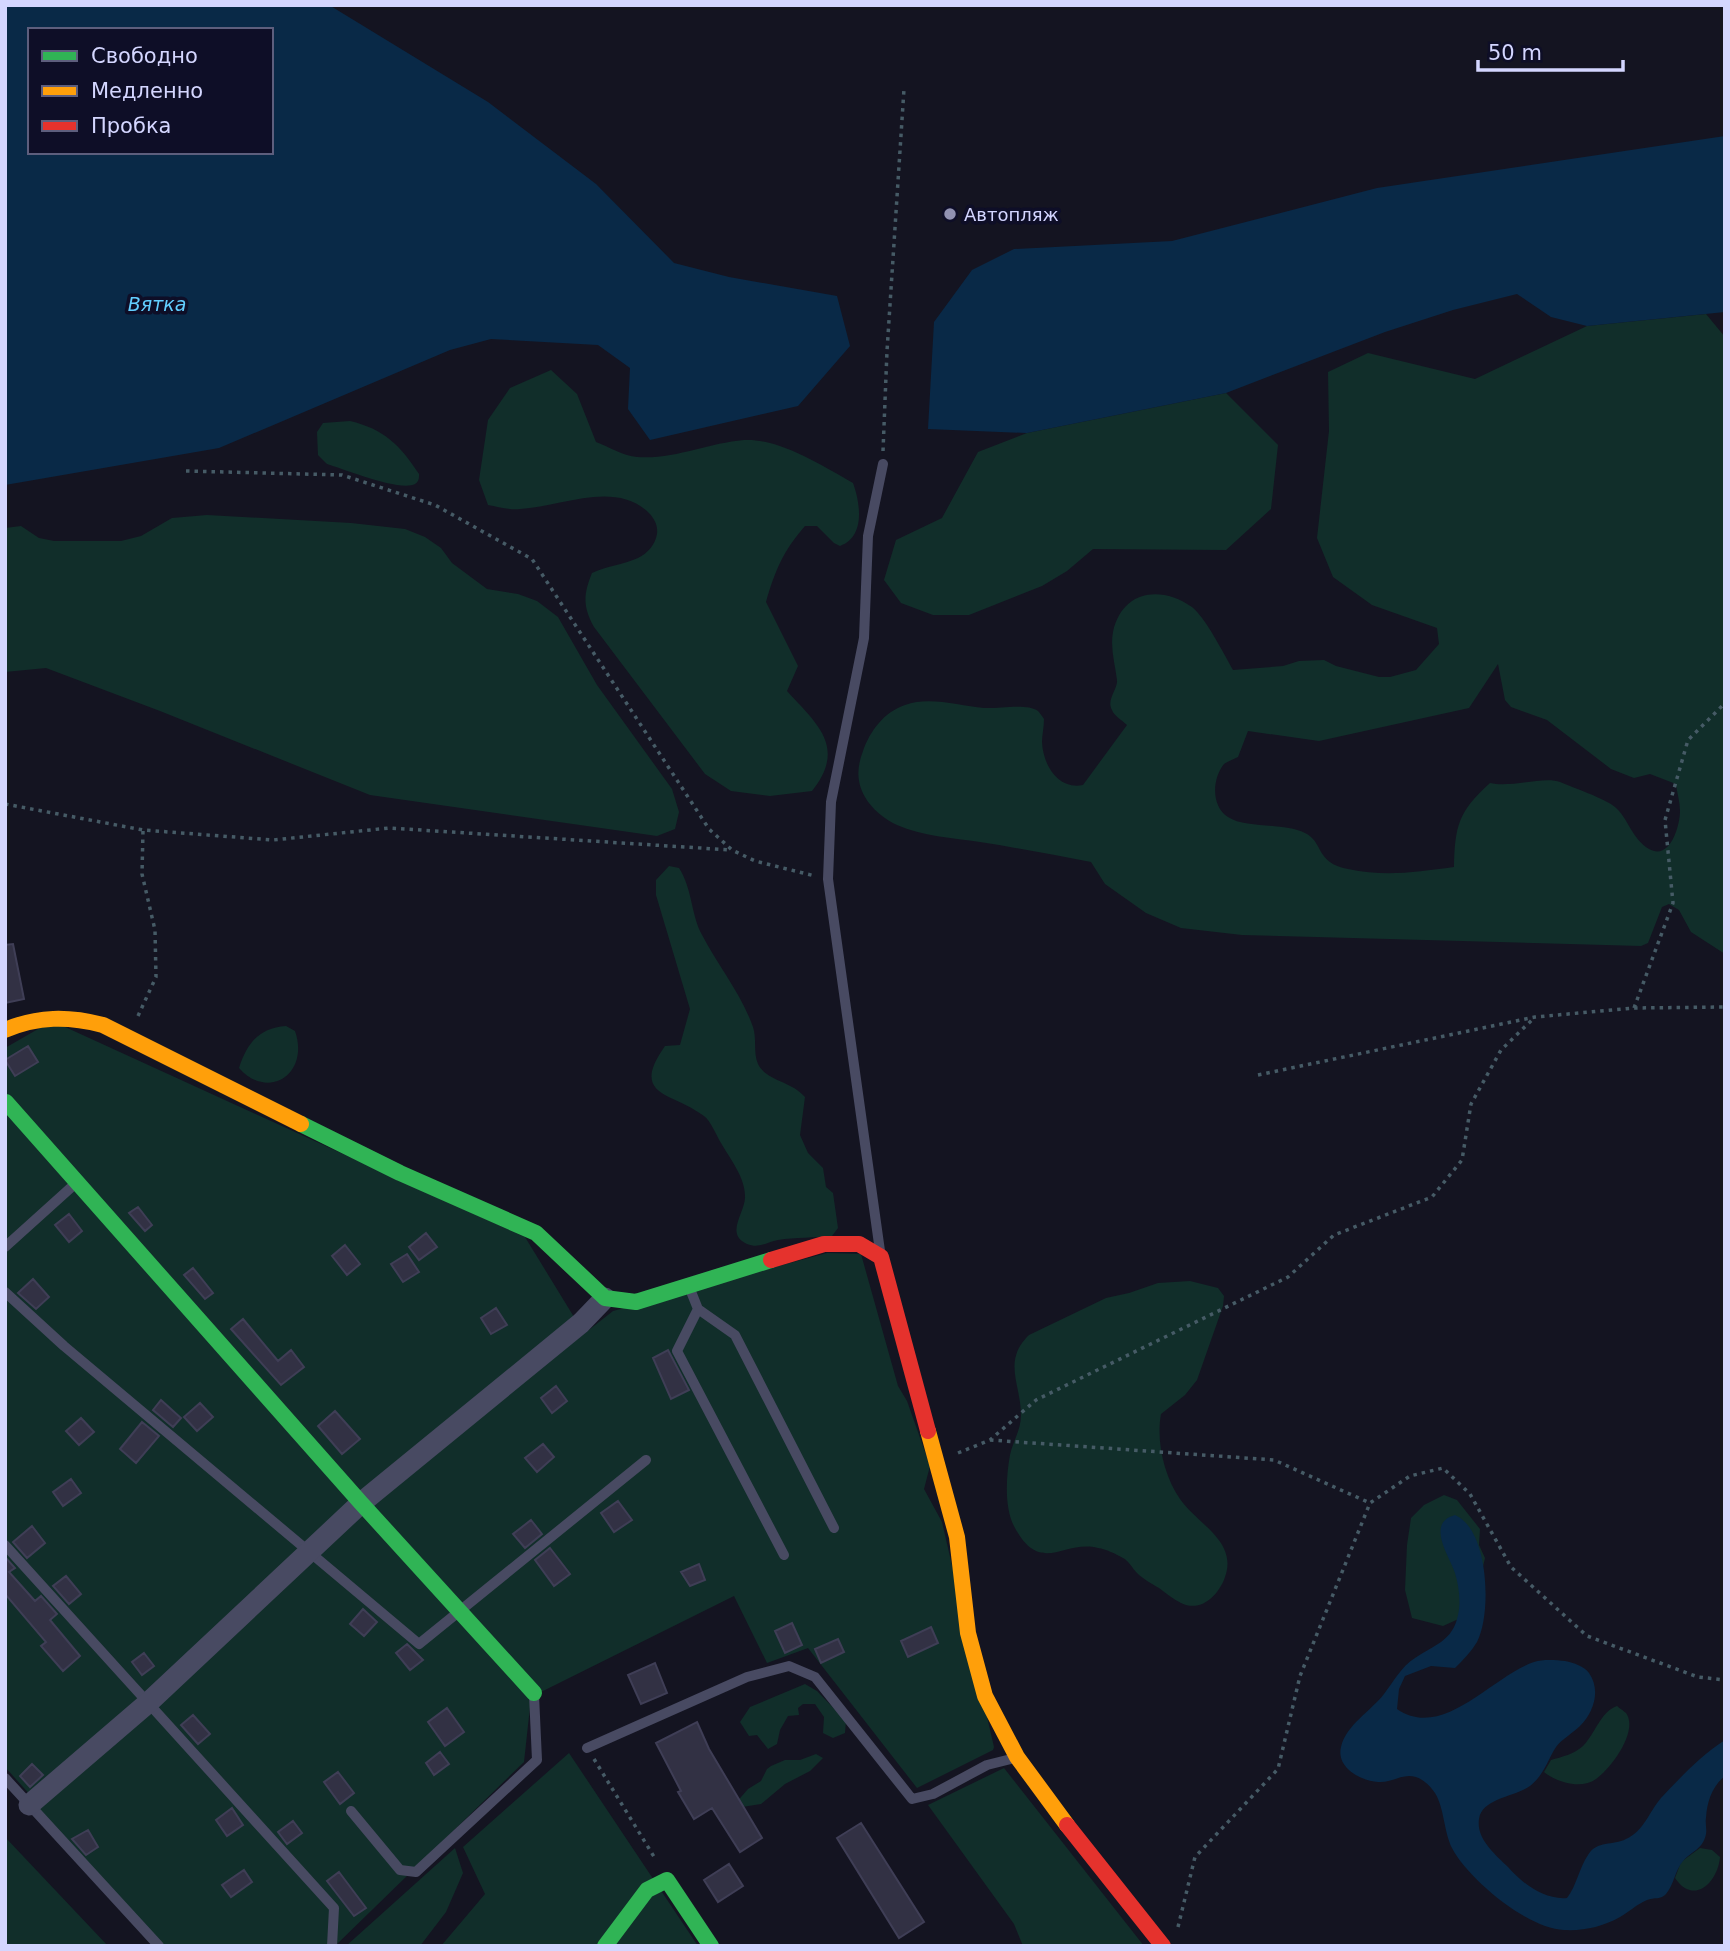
<svg xmlns="http://www.w3.org/2000/svg" width="1730" height="1951" font-family="'DejaVu Sans',sans-serif">
<style>
.green{fill:#112e2a;fill-rule:evenodd}
.water{fill:#092947;fill-rule:evenodd}
.building{fill:#323144;stroke:#3f3e56;stroke-width:2}
.lines{fill:none;stroke-linecap:round;stroke-linejoin:round}
.path{stroke:#465b66;stroke-width:3.5;stroke-dasharray:3.5 5;stroke-linecap:butt}
.lane{stroke:#484a62;stroke-width:10}
.street{stroke:#484a62;stroke-width:21}
.fast{stroke:#30b455;stroke-width:16}
.slow{stroke:#ff9f0a;stroke-width:16}
.jam{stroke:#e5322d;stroke-width:16}
.poi-dot{fill:#9192b1;stroke:#0e0e27;stroke-width:2.5}
.labels{text-anchor:middle;dominant-baseline:central;stroke-width:7;stroke-linejoin:round;paint-order:stroke}
.poi-label{font-size:18px;fill:#d4d6ff;stroke:#0e0e27;text-anchor:start}
.water-label{font-size:19px;font-style:italic;fill:#62ceff;stroke:#0e0e27}
</style>
<rect width="100%" height="100%" fill="#141421"/>
<path class="green" d="M 1706,314 L 1725,337 L 1725,954 L 1691,932 L 1679,910 L 1669,904 L 1662,907 L 1648,943 L 1641,946 L 1242,935 L 1181,928 L 1146,913 L 1105,884 L 1091,862 C 1054,855 1018,848 980,842 C 953,838 922,836 897,825 C 885,820 871,808 865,797 C 856,781 857,767 863,751 C 870,731 884,712 905,705 C 930,696 959,706 984,708 C 998,709 1027,703 1038,711 C 1040,713 1042,716 1044,719 C 1044,727 1042,735 1042,742 C 1043,765 1058,790 1083,785 L 1127,725 C 1123,721 1114,716 1112,710 C 1106,700 1118,689 1117,680 C 1115,664 1110,648 1113,632 C 1122,590 1161,585 1192,607 C 1205,617 1224,654 1233,670 L 1283,666 L 1299,661 L 1324,660 L 1336,666 L 1379,677 L 1390,677 L 1416,670 L 1439,644 L 1437,628 L 1372,605 L 1333,577 L 1317,538 L 1329,431 L 1328,372 L 1368,353 L 1475,379 L 1587,326 ZM 1498,664 L 1505,700 L 1511,707 L 1547,720 L 1611,769 L 1634,778 L 1650,774 L 1676,784 C 1677,793 1680,802 1680,811 C 1680,826 1670,861 1649,849 C 1632,839 1628,818 1615,807 C 1606,799 1572,787 1560,782 C 1544,776 1511,788 1490,783 C 1458,812 1455,826 1454,867 C 1416,872 1386,877 1348,869 C 1315,863 1324,842 1305,833 C 1283,822 1246,829 1228,817 C 1211,806 1212,779 1224,764 C 1228,761 1234,759 1238,757 L 1248,731 L 1319,741 L 1469,708 Z
M 551,370 L 577,394 L 596,442 C 609,447 624,456 637,457 C 673,460 708,443 744,440 C 779,438 823,466 853,483 C 860,502 866,537 840,546 L 834,543 L 817,526 L 805,526 C 783,551 775,571 766,602 L 798,666 L 787,691 C 817,724 847,747 812,791 L 770,796 L 731,791 L 705,774 L 594,627 C 583,607 583,595 592,573 C 606,566 623,565 638,558 C 648,553 655,545 657,534 C 658,526 655,520 650,514 C 616,479 561,507 520,509 C 510,510 498,507 488,505 L 479,480 L 488,420 L 510,388 Z
M 1226,393 L 1278,445 L 1271,509 L 1226,550 L 1093,549 L 1067,571 L 1042,586 L 969,615 L 933,615 L 901,603 L 884,580 L 896,540 L 942,518 L 978,452 L 1027,433 Z
M 350,421 C 384,429 400,445 419,474 C 419,479 419,481 415,484 C 400,492 344,469 327,464 L 318,455 L 317,432 L 323,423 Z
M 207,515 L 351,523 L 405,529 L 425,537 L 441,548 L 452,563 L 487,589 L 518,594 L 537,601 L 558,617 L 597,685 L 672,789 L 679,812 L 675,829 L 657,836 L 370,795 L 160,711 L 46,668 L 5,672 L 5,528 L 21,526 L 39,538 L 54,541 L 121,541 L 141,536 L 172,518 Z
M 669,866 L 679,868 C 692,888 691,913 701,933 C 718,966 741,993 753,1027 C 757,1039 753,1052 758,1064 C 766,1081 792,1081 805,1097 L 800,1135 L 808,1153 L 823,1168 L 826,1187 L 833,1193 L 838,1228 L 832,1236 C 815,1238 795,1237 778,1240 C 767,1242 759,1249 747,1244 C 724,1234 746,1212 745,1196 C 745,1177 730,1159 721,1143 C 716,1135 711,1121 704,1116 C 673,1092 629,1097 665,1046 L 680,1045 L 690,1009 L 656,895 L 656,880 Z
M 52,1021 L 525,1237 L 574,1317 L 360,1492 L 5,1095 L 5,1048 Z
M 286,1026 L 295,1031 C 310,1074 268,1101 239,1068 C 247,1043 259,1028 286,1026 Z
M 5,1109 L 354,1505 L 32,1797 L 5,1767 Z
M 827,1253 L 861,1254 L 898,1386 L 907,1401 L 930,1466 L 924,1489 L 942,1522 L 994,1747 L 993,1750 L 917,1788 L 808,1648 L 767,1663 L 734,1596 L 541,1692 L 369,1503 L 613,1311 Z
M 1190,1281 L 1218,1288 L 1224,1296 L 1223,1306 L 1197,1380 L 1185,1395 L 1161,1414 C 1156,1441 1164,1476 1180,1499 C 1197,1524 1238,1541 1225,1577 C 1219,1595 1201,1613 1181,1603 C 1173,1599 1166,1593 1159,1588 C 1152,1584 1143,1579 1137,1573 C 1132,1568 1129,1561 1123,1558 C 1116,1554 1106,1549 1098,1548 C 1064,1539 1041,1576 1015,1528 C 1004,1509 1006,1477 1010,1455 C 1013,1441 1021,1430 1021,1415 C 1021,1384 1002,1361 1029,1335 L 1106,1298 L 1129,1293 L 1158,1283 Z
M 1444,1495 L 1457,1500 L 1480,1529 L 1479,1545 L 1485,1558 L 1474,1605 L 1463,1617 L 1443,1626 L 1412,1618 L 1405,1590 L 1407,1545 L 1411,1518 L 1424,1505 Z
M 359,1513 L 531,1698 L 524,1762 L 335,1946 L 164,1946 L 37,1809 Z
M 805,1684 L 817,1691 L 846,1721 L 845,1733 L 833,1738 L 823,1733 L 824,1717 L 815,1704 L 803,1704 L 798,1708 L 799,1715 L 788,1716 L 780,1730 L 777,1744 L 768,1749 L 757,1735 L 749,1736 L 740,1722 L 750,1707 Z
M 1617,1706 C 1618,1707 1625,1712 1626,1713 C 1639,1731 1611,1769 1596,1779 C 1581,1790 1556,1782 1544,1772 L 1551,1760 C 1562,1757 1574,1754 1583,1746 C 1595,1734 1601,1711 1617,1706 Z
M 569,1753 L 698,1946 L 441,1946 L 485,1894 L 463,1847 Z
M 816,1754 L 823,1758 L 810,1771 L 785,1784 L 761,1804 L 742,1807 L 735,1804 L 748,1789 L 761,1781 L 767,1769 L 771,1766 L 785,1760 L 800,1760 Z
M 1004,1768 L 1144,1946 L 1023,1946 L 1014,1924 L 928,1805 Z
M 5,1837 L 108,1946 L 5,1946 Z
M 455,1848 L 463,1873 L 446,1912 L 420,1946 L 346,1946 Z
M 1700,1848 L 1712,1850 L 1720,1857 C 1718,1882 1694,1906 1675,1878 L 1681,1862 Z"/>
<path class="water" d="M 5,5 L 329,5 L 488,102 L 596,184 L 674,263 L 729,277 L 837,296 L 850,346 L 798,406 L 650,440 L 628,409 L 630,368 L 598,345 L 491,339 L 450,350 L 219,448 L 5,485 ZM 30,30 L 271,30 L 271,152 L 30,152 Z
M 1725,136 L 1725,312 L 1587,326 L 1551,317 L 1517,294 L 1453,310 L 1385,332 L 1226,393 L 1027,433 L 928,429 L 934,322 L 972,270 L 1014,249 L 1172,241 L 1377,188 Z
M 1455,1515 C 1489,1529 1492,1614 1477,1642 C 1471,1652 1463,1660 1455,1668 L 1431,1666 L 1405,1676 L 1399,1689 L 1397,1709 C 1443,1741 1492,1676 1534,1662 C 1543,1659 1556,1660 1565,1661 C 1574,1663 1584,1666 1589,1673 C 1601,1690 1594,1712 1580,1726 C 1573,1733 1562,1739 1556,1747 C 1547,1761 1544,1775 1530,1786 C 1515,1797 1482,1798 1479,1819 C 1476,1839 1495,1854 1508,1867 C 1523,1884 1544,1900 1567,1898 C 1577,1885 1579,1868 1588,1855 C 1597,1840 1613,1846 1626,1839 C 1644,1831 1649,1812 1661,1798 C 1680,1778 1701,1755 1725,1740 L 1725,1776 C 1712,1786 1707,1802 1706,1818 C 1705,1823 1707,1829 1706,1834 C 1703,1849 1692,1851 1683,1861 C 1675,1870 1674,1885 1666,1894 C 1661,1900 1654,1897 1647,1900 C 1637,1904 1629,1912 1620,1917 C 1602,1927 1584,1931 1564,1930 C 1528,1929 1468,1879 1452,1848 C 1444,1832 1444,1807 1435,1793 C 1429,1784 1420,1776 1409,1776 C 1399,1776 1389,1783 1378,1782 C 1361,1781 1336,1768 1341,1747 C 1346,1725 1371,1711 1384,1694 C 1394,1681 1401,1667 1415,1658 C 1434,1645 1453,1641 1458,1615 C 1461,1603 1459,1586 1455,1573 C 1450,1557 1425,1523 1455,1515 Z"/>
<path class="building" d="M 13,944 L 24,999 L 5,1003 L 5,945 Z
M 28,1046 L 38,1062 L 15,1076 L 5,1060 Z
M 138,1207 L 152,1225 L 145,1231 L 129,1213 Z
M 69,1214 L 82,1231 L 69,1242 L 55,1225 Z
M 426,1233 L 437,1247 L 419,1260 L 409,1247 Z
M 345,1245 L 360,1264 L 347,1275 L 332,1256 Z
M 407,1254 L 419,1272 L 403,1282 L 391,1264 Z
M 193,1268 L 213,1293 L 205,1299 L 184,1275 Z
M 33,1279 L 49,1297 L 36,1309 L 18,1293 Z
M 496,1308 L 507,1325 L 491,1334 L 481,1318 Z
M 243,1319 L 278,1361 L 291,1350 L 304,1367 L 281,1385 L 231,1329 Z
M 668,1350 L 689,1390 L 671,1399 L 653,1358 Z
M 556,1386 L 567,1401 L 552,1413 L 541,1398 Z
M 161,1400 L 181,1418 L 173,1427 L 153,1410 Z
M 200,1403 L 213,1417 L 197,1431 L 184,1417 Z
M 335,1411 L 360,1439 L 342,1454 L 318,1426 Z
M 81,1418 L 94,1432 L 79,1445 L 66,1431 Z
M 142,1422 L 159,1436 L 136,1463 L 120,1449 Z
M 543,1444 L 554,1457 L 537,1472 L 525,1458 Z
M 71,1479 L 81,1493 L 63,1506 L 53,1492 Z
M 618,1501 L 632,1520 L 614,1532 L 601,1513 Z
M 531,1520 L 542,1534 L 525,1548 L 513,1534 Z
M 32,1526 L 45,1543 L 27,1558 L 13,1542 Z
M 550,1548 L 570,1574 L 554,1586 L 535,1560 Z
M 5,1557 L 15,1568 L 9,1572 L 35,1601 L 41,1596 L 57,1614 L 50,1620 L 80,1656 L 63,1671 L 41,1646 L 46,1642 L 5,1594 Z
M 699,1564 L 705,1580 L 690,1586 L 681,1572 Z
M 66,1576 L 81,1594 L 69,1604 L 53,1586 Z
M 363,1609 L 377,1622 L 364,1636 L 350,1624 Z
M 792,1623 L 802,1645 L 785,1653 L 775,1631 Z
M 931,1627 L 938,1643 L 908,1657 L 901,1641 Z
M 838,1639 L 844,1652 L 821,1663 L 815,1649 Z
M 407,1644 L 423,1660 L 410,1670 L 396,1653 Z
M 144,1653 L 154,1666 L 142,1675 L 132,1662 Z
M 655,1663 L 667,1693 L 641,1704 L 628,1675 Z
M 447,1708 L 464,1732 L 445,1746 L 428,1722 Z
M 193,1715 L 210,1734 L 198,1744 L 181,1725 Z
M 697,1722 L 709,1749 L 762,1838 L 740,1852 L 712,1808 L 694,1819 L 678,1792 L 681,1791 L 656,1743 Z
M 440,1752 L 449,1764 L 434,1775 L 426,1763 Z
M 32,1764 L 43,1775 L 30,1787 L 20,1776 Z
M 338,1772 L 354,1793 L 340,1804 L 324,1782 Z
M 232,1808 L 243,1825 L 227,1836 L 216,1820 Z
M 293,1821 L 302,1833 L 287,1844 L 278,1832 Z
M 861,1823 L 924,1922 L 899,1938 L 837,1838 Z
M 88,1830 L 98,1847 L 86,1855 L 72,1839 Z
M 729,1864 L 743,1886 L 718,1902 L 704,1880 Z
M 244,1870 L 252,1882 L 231,1897 L 222,1885 Z
M 339,1872 L 366,1908 L 354,1916 L 327,1881 Z"/>
<g class="lines">
<path class="path" d="M 883,451 L 887,351 L 904,89
M 186,471 L 342,475 L 435,505 L 532,559 L 709,829 L 732,850 L 755,861 L 815,876
M 5,804 L 143,830 L 273,840 L 389,828 L 731,850
M 1634,1008 L 1673,903 L 1665,820 L 1688,740 L 1725,703
M 138,1016 L 156,977 L 155,930 L 142,874 L 143,830
M 1258,1075 L 1535,1017 L 1634,1008 L 1725,1007
M 990,1440 L 1274,1460 L 1370,1503
M 958,1453 L 990,1440 L 1036,1400 L 1288,1277 L 1334,1235 L 1432,1197 L 1462,1160 L 1471,1104 L 1501,1050 L 1535,1017
M 594,1759 L 656,1860
M 1178,1927 L 1195,1857 L 1278,1769 L 1300,1676 L 1370,1503 L 1410,1476 L 1443,1468 L 1470,1494 L 1511,1567 L 1587,1636 L 1698,1677 L 1725,1680"/>
<path class="lane" d="M 5,1247 L 76,1183
M 880,1251 L 828,879 L 831,802 L 864,638 L 868,536 L 883,464
M 690,1289 L 698,1309 L 735,1335 L 834,1528
M 5,1292 L 64,1346 L 419,1644 L 646,1460
M 698,1309 L 677,1351 L 784,1555
M 5,1545 L 334,1908 L 332,1946
M 587,1748 L 747,1677 L 789,1666 L 815,1677 L 912,1799 L 933,1794 L 987,1765 L 1015,1758
M 5,1778 L 159,1946
M 351,1811 L 400,1870 L 416,1872 L 537,1760 L 534,1695"/>
<path class="street" d="M 29,1805 L 149,1702 L 361,1503 L 581,1323 L 605,1298"/>
<path class="fast" d="M 6,1102 L 361,1503 L 534,1693
M 301,1124 L 400,1173 L 536,1233 L 605,1298 L 636,1302 L 771,1260
M 605,1946 L 647,1890 L 667,1880 L 711,1946"/>
<path class="slow" d="M 5,1030 C 38,1016 68,1016 103,1025 L 301,1124
M 928,1431 L 957,1537 L 968,1633 L 985,1696 L 1017,1757 L 1067,1825"/>
<path class="jam" d="M 771,1260 L 824,1244 L 859,1244 L 881,1257 L 928,1431
M 1067,1825 L 1163,1946"/>
</g>
<circle class="poi-dot" cx="950" cy="214" r="7"/>
<g class="labels">
<g class="poi-label">
<text x="964" y="214">Автопляж</text>
</g>
<g class="water-label">
<text x="157" y="304">Вятка</text>
</g>
</g>
<rect width="1730" height="1951" fill="none" stroke="#d4d6ff" stroke-width="14"/>
<rect x="28" y="28" width="245" height="126" fill="#0e0e27" stroke="#5d5e7d" stroke-width="2"/>
<rect x="42" y="51" width="35" height="10" fill="#30b455" stroke="#5d5e7d" stroke-width="2"/>
<text x="91" y="63" font-size="21" fill="#d4d6ff">Свободно</text>
<rect x="42" y="86" width="35" height="10" fill="#ff9f0a" stroke="#5d5e7d" stroke-width="2"/>
<text x="91" y="98" font-size="21" fill="#d4d6ff">Медленно</text>
<rect x="42" y="121" width="35" height="10" fill="#e5322d" stroke="#5d5e7d" stroke-width="2"/>
<text x="91" y="133" font-size="21" fill="#d4d6ff">Пробка</text>
<path d="M1478 60v10h145v-10" fill="none" stroke="#d4d6ff" stroke-width="3.5"/>
<text x="1488" y="60" font-size="21" fill="#d4d6ff" stroke="#0e0e27" stroke-width="5" paint-order="stroke">50 m</text>
</svg>
